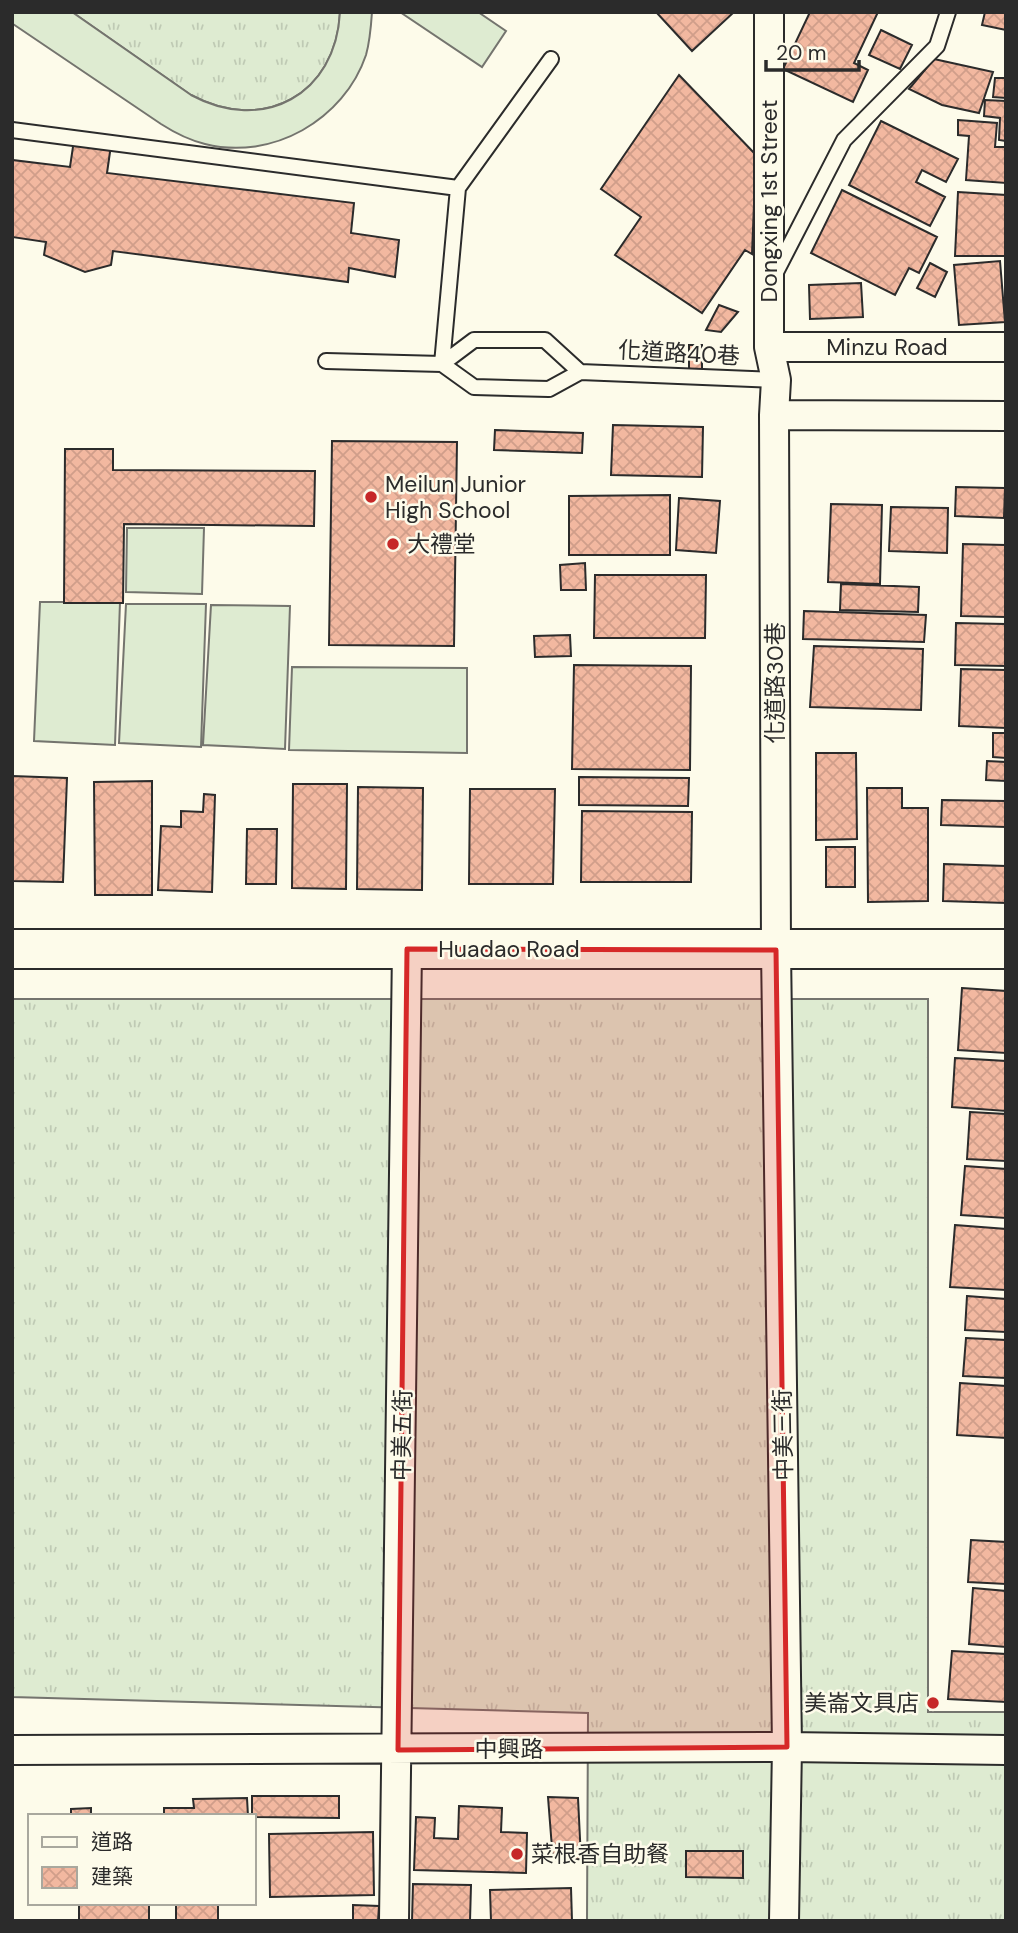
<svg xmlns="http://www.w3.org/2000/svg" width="1018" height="1933" font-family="'DM Sans','Noto Sans TC',sans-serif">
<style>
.grass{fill:url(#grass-tufts);stroke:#74746e;stroke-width:2}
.garden{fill:#deebd1;stroke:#74746e;stroke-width:2}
.building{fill:url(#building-cross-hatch);stroke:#2b2b2b;stroke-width:2}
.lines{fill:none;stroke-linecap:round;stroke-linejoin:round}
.lane-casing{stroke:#2b2b2b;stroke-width:18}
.street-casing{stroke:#2b2b2b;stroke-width:32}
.secondary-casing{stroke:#2b2b2b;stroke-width:42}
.lane{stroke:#fdfbea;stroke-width:14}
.street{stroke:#fdfbea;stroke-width:28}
.secondary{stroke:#fdfbea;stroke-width:38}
.marked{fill:#d62828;fill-opacity:0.2;stroke:#d62828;stroke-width:5;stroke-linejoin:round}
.poi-dot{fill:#c62828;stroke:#fdfbea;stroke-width:2.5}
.labels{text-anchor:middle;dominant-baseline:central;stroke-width:5;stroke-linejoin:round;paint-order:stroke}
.street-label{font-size:23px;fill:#2b2b2b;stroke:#fdfbea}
.poi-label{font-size:23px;fill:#2b2b2b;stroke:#fdfbea;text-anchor:start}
</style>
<defs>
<pattern id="grass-tufts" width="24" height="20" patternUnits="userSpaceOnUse" patternTransform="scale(1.75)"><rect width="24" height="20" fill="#deebd1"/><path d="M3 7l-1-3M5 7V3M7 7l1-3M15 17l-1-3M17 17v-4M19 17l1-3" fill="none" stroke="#bfcab4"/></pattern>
<pattern id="building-cross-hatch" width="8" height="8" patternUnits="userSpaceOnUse" patternTransform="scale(1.75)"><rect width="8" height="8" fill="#f2b8a0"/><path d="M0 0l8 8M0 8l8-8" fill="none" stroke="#d09e8a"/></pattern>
</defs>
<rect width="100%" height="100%" fill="#fdfbea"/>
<path class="grass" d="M 72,12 L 340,12 C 336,95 263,134 191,95 Z
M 12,999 L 928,999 L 928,1712 L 1006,1712 L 1006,1921 L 587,1921 L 588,1713 L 12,1697 Z"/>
<path class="garden" d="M 12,12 L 72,12 L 191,95 C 263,134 336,95 340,12 L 372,12 C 371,27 370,41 366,55 C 344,120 272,161 205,144 C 189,140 175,133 161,124 L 13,24 Z
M 400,12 L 478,12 L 506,31 L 482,67 Z
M 127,528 L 204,528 L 202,594 L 126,592 Z
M 40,602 L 120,602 L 115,745 L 34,741 Z
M 126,604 L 206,604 L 201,747 L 119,743 Z
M 211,605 L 290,606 L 285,749 L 203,745 Z
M 292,667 L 467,668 L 467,753 L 289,750 Z"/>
<path class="building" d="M 656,12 L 734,12 L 692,51 Z
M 810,12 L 878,12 L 854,63 L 868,70 L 853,102 L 783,69 Z
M 985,12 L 1006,12 L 1006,30 L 982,25 Z
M 881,30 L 912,45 L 900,69 L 869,55 Z
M 934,59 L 993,72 L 979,113 L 942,105 L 909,89 Z
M 679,75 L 756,155 L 752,254 L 745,250 L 702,313 L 615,255 L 641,217 L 601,189 Z
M 995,78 L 1006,78 L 1006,98 L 993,97 Z
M 985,100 L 1006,101 L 1006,141 L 999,140 L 1000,118 L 984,116 Z
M 958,120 L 997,123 L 995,147 L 1006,147 L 1006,183 L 966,180 L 969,136 L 958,135 Z
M 881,121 L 958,159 L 946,182 L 922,170 L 916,182 L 945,197 L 930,226 L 849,185 Z
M 74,140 L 111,145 L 107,173 L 354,203 L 351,233 L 399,240 L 395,277 L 349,268 L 348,282 L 113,251 L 111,265 L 85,272 L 44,255 L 46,242 L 12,237 L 12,160 L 70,167 Z
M 842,190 L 937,237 L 919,273 L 909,268 L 895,295 L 811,253 Z
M 958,192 L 1006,195 L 1006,256 L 955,256 Z
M 1000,261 L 1005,322 L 959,325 L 954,265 Z
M 930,263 L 947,272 L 935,297 L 917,288 Z
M 861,283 L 863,317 L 810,319 L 809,285 Z
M 719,305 L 738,312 L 721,332 L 706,330 Z
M 689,345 L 702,345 L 702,370 L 689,370 Z
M 613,425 L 703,427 L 702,477 L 611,475 Z
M 495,430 L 583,433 L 582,453 L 494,450 Z
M 332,441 L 457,442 L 454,646 L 329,645 Z
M 65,449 L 113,449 L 113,470 L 315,471 L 314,526 L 124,524 L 123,603 L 64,603 Z
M 956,487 L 1005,488 L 1004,518 L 955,516 Z
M 670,495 L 670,555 L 569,555 L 569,496 Z
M 679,498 L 720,501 L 716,553 L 676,550 Z
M 831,504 L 882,505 L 880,584 L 828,582 Z
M 891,507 L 948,508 L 947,553 L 889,551 Z
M 963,544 L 1006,545 L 1006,617 L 961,616 Z
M 585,563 L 586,590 L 561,590 L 560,565 Z
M 595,575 L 706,575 L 705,638 L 594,638 Z
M 841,584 L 919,587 L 918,612 L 840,610 Z
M 804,611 L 926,615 L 924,642 L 803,639 Z
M 956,623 L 1006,624 L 1006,666 L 955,665 Z
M 570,635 L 571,656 L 535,657 L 534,636 Z
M 814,646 L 923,649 L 921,710 L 810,707 Z
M 574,665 L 691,666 L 690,770 L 572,769 Z
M 961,669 L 1006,670 L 1006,728 L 959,726 Z
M 993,733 L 1006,733 L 1006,758 L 993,757 Z
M 816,753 L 856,753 L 857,839 L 816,840 Z
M 987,761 L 1006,762 L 1006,781 L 986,780 Z
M 12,776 L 67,778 L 63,882 L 12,881 Z
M 579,777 L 689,778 L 688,806 L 579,805 Z
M 152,781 L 152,895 L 95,895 L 94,782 Z
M 293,784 L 347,784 L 346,889 L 292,888 Z
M 358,787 L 423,788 L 422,890 L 357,889 Z
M 867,788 L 902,788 L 902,808 L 928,808 L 928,901 L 868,902 Z
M 470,789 L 555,789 L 553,884 L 469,884 Z
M 204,794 L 215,795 L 212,892 L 158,890 L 161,826 L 181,827 L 181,811 L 203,812 Z
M 942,800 L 1006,801 L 1006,827 L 941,825 Z
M 582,811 L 692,812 L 691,882 L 581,882 Z
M 247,829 L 277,829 L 276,884 L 246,884 Z
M 826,847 L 855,847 L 855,887 L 826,887 Z
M 944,864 L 1006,866 L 1006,903 L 943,901 Z
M 962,988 L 1006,991 L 1006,1053 L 958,1050 Z
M 955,1058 L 1006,1061 L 1006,1111 L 952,1107 Z
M 970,1112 L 1006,1114 L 1006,1161 L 967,1159 Z
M 965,1166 L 1006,1169 L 1006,1218 L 961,1215 Z
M 955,1225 L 1006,1229 L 1006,1290 L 950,1287 Z
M 967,1296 L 1006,1299 L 1006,1332 L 965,1330 Z
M 966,1338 L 1006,1340 L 1006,1378 L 963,1376 Z
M 960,1383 L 1006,1386 L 1006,1438 L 957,1435 Z
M 971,1540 L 1006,1542 L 1006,1584 L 968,1582 Z
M 973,1588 L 1006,1591 L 1006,1647 L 969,1644 Z
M 952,1651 L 1006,1654 L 1006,1702 L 948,1699 Z
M 252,1796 L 339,1796 L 339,1818 L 254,1817 L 252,1816 Z
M 548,1797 L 578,1798 L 581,1859 L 553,1861 Z
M 247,1798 L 248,1816 L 164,1816 L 164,1808 L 194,1808 L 193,1799 Z
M 459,1806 L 502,1808 L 501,1832 L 527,1833 L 526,1873 L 414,1870 L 416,1817 L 435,1818 L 434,1838 L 458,1839 Z
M 91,1808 L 91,1816 L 71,1816 L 71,1809 Z
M 373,1832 L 374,1895 L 270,1897 L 269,1834 Z
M 686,1851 L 743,1851 L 743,1878 L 686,1877 Z
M 413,1884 L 471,1885 L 470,1921 L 412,1921 Z
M 571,1888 L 572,1921 L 491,1921 L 490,1890 Z
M 79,1903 L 149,1903 L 149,1921 L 79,1921 Z
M 176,1903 L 218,1903 L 218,1921 L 176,1921 Z
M 353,1905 L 379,1906 L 378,1921 L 353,1921 Z"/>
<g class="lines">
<defs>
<path id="lane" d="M 12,130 L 458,188
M 774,276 L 844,140 L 937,46 L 948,12
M 326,361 L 442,364 L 458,188 L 551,59
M 580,372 L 545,340 L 474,340 L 442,364 L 474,387 L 549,389 L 580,372 L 776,380"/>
<path id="street" d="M 769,12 L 769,347 L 776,380 L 774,415 L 776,950 L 787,1747 L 784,1921
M 769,347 L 1006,347
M 774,415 L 1006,416
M 12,1750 L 787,1747 L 1006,1750
M 394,1921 L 407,949"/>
<path id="secondary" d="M 12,949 L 1006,949"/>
</defs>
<use href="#lane" class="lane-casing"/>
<use href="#street" class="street-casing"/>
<use href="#secondary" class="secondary-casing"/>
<use href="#lane" class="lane"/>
<use href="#street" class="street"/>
<use href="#secondary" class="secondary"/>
</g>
<path class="marked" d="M 407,949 L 776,950 L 787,1747 L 398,1750 Z"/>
<g class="poi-dot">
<circle cx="371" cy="497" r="7"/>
<circle cx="393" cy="544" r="7"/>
<circle cx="933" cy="1703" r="7"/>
<circle cx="517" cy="1854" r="7"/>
</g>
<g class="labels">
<g class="street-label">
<text transform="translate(769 201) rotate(-90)">Dongxing 1st Street</text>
<text x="887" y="347">Minzu Road</text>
<text transform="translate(679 353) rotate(3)">化道路40巷</text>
<text transform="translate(775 683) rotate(-90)">化道路30巷</text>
<text x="509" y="949">Huadao Road</text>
<text transform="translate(402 1435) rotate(-89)">中美五街</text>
<text transform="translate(783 1435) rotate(-91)">中美三街</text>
<text x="509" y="1749">中興路</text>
</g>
<g class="poi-label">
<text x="385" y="484">Meilun Junior<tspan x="385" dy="26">High School</tspan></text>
<text x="407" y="544">大禮堂</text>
<text x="919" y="1703" text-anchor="end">美崙文具店</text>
<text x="531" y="1854">菜根香自助餐</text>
</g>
</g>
<rect width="1018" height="1933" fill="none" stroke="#2b2b2b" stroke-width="28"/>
<rect x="28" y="1814" width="228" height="91" fill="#fdfbea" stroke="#a9a89e" stroke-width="2"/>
<rect x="42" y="1837" width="35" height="10" fill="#fdfbea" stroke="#a9a89e" stroke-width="2"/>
<text x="91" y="1849" font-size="21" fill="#2b2b2b">道路</text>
<rect x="42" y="1867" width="35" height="21" fill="url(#building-cross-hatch)" stroke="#a9a89e" stroke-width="2"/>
<text x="91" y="1884" font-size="21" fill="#2b2b2b">建築</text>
<path d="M766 60v10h93v-10" fill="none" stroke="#2b2b2b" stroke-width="3.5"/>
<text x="776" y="60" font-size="21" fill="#2b2b2b" stroke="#fdfbea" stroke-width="5" paint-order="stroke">20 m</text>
</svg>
